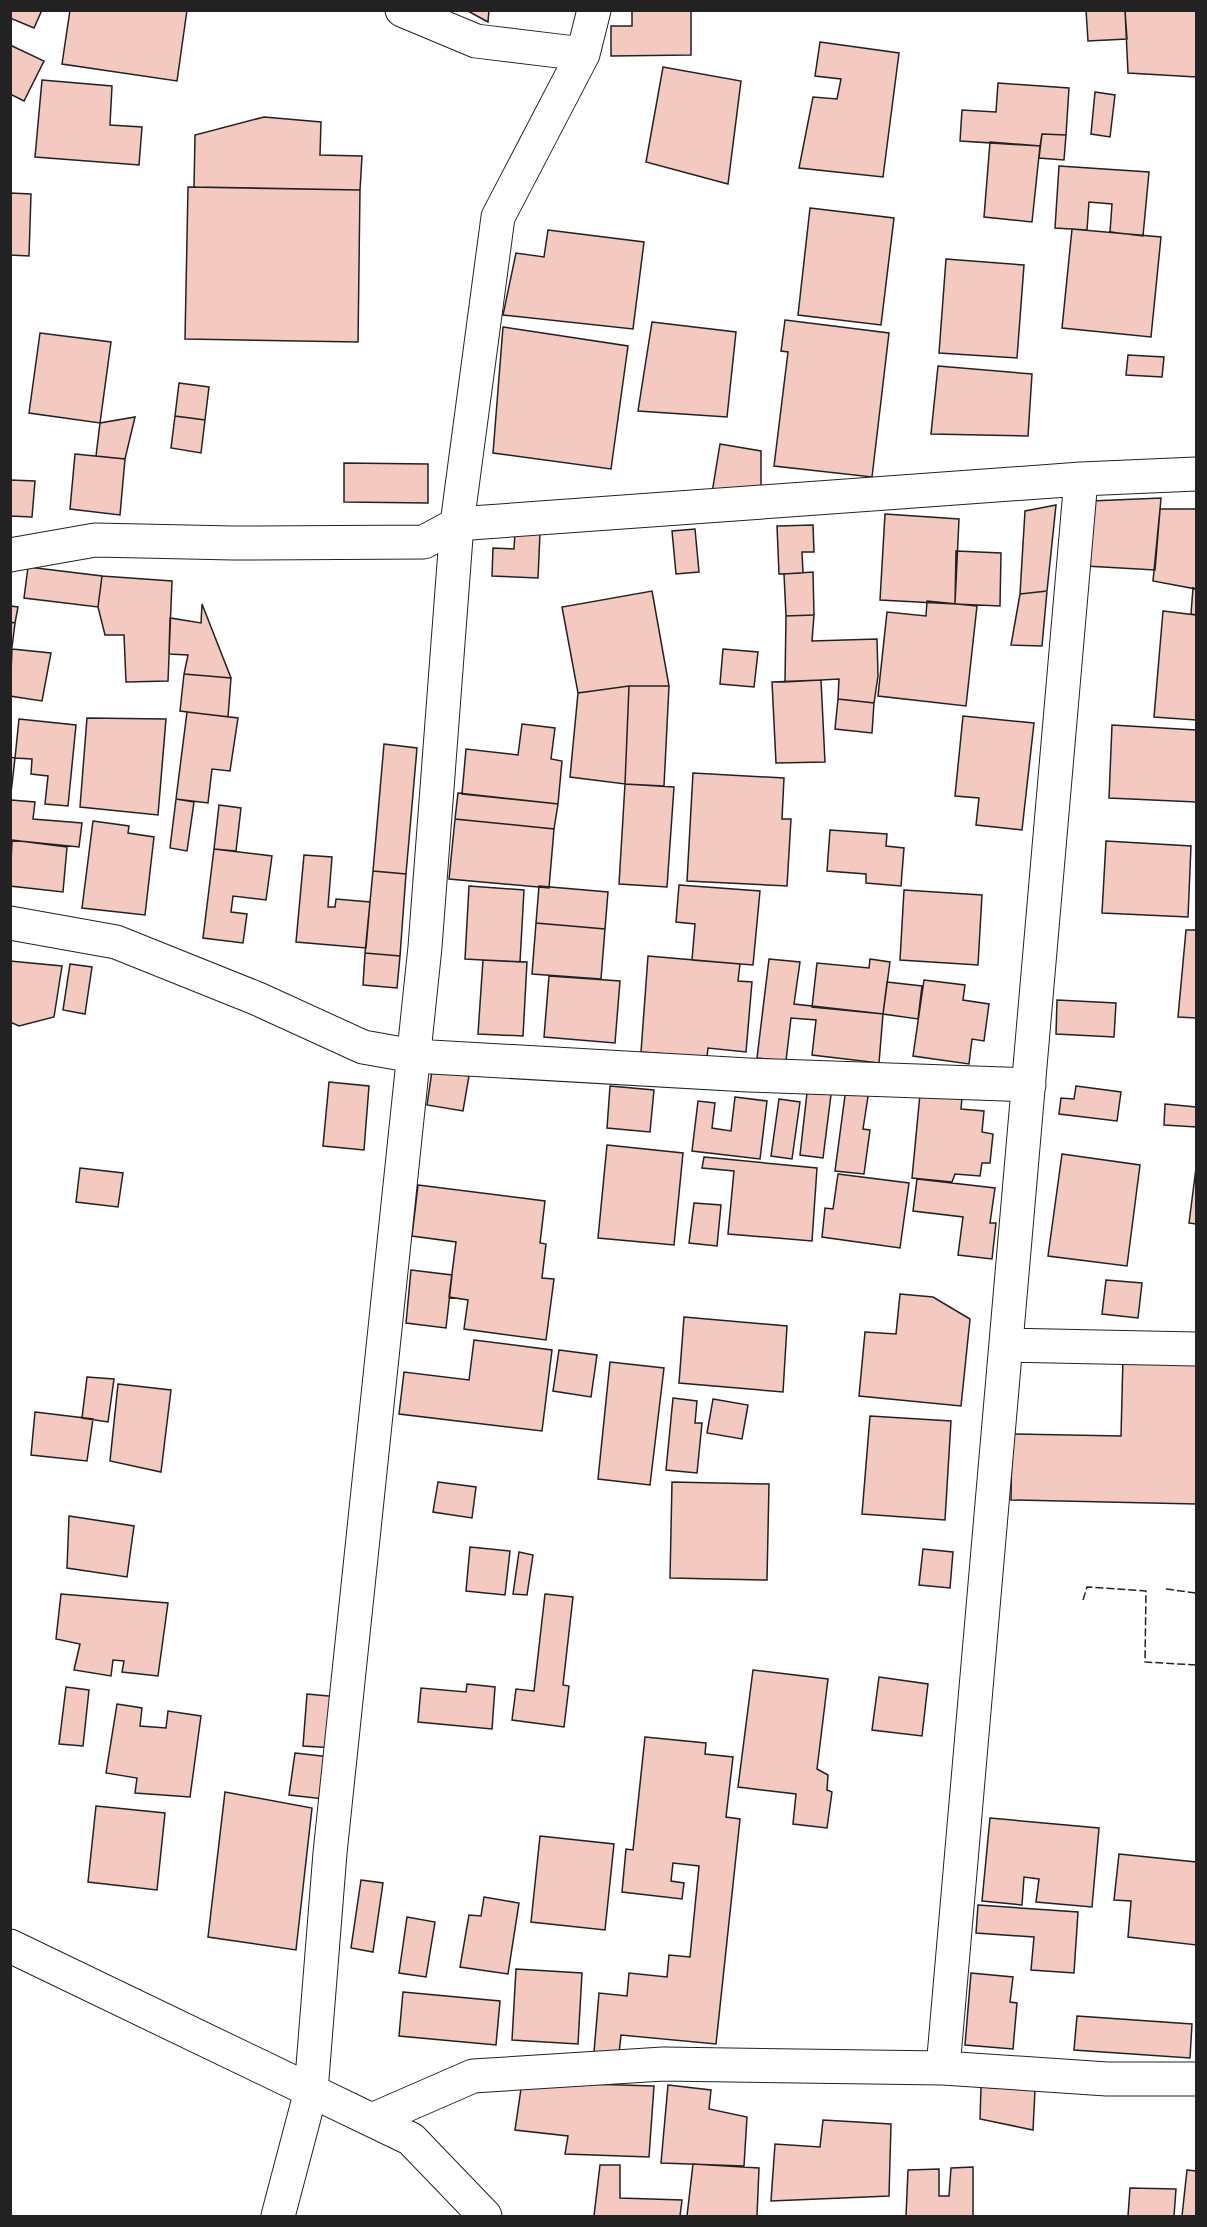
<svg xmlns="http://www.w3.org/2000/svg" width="1207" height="2227" font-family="Figtree,sans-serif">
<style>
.building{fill:#f3c9c0;stroke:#222;stroke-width:1.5}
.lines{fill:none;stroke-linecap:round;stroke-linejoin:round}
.street-casing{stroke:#222;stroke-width:35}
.street{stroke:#fff;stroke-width:33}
.fence{stroke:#222;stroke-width:1.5;stroke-dasharray:8 3;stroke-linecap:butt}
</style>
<rect width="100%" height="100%" fill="#fff"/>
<path class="building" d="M 10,10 L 42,10 L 34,28 L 10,18 Z
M 70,10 L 187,10 L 177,81 L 62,64 Z
M 466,10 L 489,10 L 488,22 Z
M 632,10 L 691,10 L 691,55 L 611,56 L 611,26 L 632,26 Z
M 1086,10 L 1125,10 L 1127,39 L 1088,41 Z
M 1125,10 L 1196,10 L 1196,77 L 1128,73 Z
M 820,42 L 899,53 L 883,177 L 799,168 L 813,97 L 837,99 L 841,79 L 815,76 Z
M 10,45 L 44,61 L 24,101 L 10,94 Z
M 663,67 L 741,81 L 728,184 L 646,162 Z
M 42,80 L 112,86 L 110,125 L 142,127 L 139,165 L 35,157 Z
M 998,83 L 1069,88 L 1066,135 L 1042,134 L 1040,146 L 960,141 L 962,110 L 996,112 Z
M 1095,92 L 1115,95 L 1110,137 L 1091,134 Z
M 264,117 L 321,122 L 320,155 L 362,156 L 360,190 L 194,187 L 195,135 Z
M 1042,134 L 1066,135 L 1064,160 L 1039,158 Z
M 990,142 L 1040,146 L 1032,222 L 984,217 Z
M 1059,166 L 1149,172 L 1143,236 L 1110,232 L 1112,204 L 1089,202 L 1087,230 L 1055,228 Z
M 188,187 L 360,190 L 358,342 L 185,339 Z
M 10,193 L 31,194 L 29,256 L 10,255 Z
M 810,208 L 894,218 L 881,325 L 798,315 Z
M 1072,229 L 1161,237 L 1151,337 L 1062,328 Z
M 548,230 L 644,242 L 633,329 L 503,315 L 516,253 L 544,257 Z
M 946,259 L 1024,265 L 1017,358 L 939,353 Z
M 785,320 L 889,333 L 872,477 L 774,466 L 788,352 L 781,351 Z
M 652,322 L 736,332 L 727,417 L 638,411 Z
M 503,327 L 628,346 L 611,469 L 493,453 Z
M 40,333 L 111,342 L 100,423 L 29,413 Z
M 1128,355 L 1164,357 L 1162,377 L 1126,375 Z
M 938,366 L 1032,374 L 1028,436 L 931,434 Z
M 179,383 L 209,387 L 205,420 L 175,416 Z
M 175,416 L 205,420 L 201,453 L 171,448 Z
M 135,417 L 125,459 L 96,456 L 100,423 Z
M 720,444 L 761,451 L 761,491 L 712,493 Z
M 75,454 L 125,459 L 120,515 L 70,509 Z
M 344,463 L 428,464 L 428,503 L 344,502 Z
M 10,480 L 35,481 L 32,517 L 10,516 Z
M 1161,498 L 1155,570 L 1086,566 L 1091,501 Z
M 1056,505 L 1047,591 L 1020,594 L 1025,511 Z
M 1160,509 L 1196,509 L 1196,589 L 1153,581 Z
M 885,514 L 959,519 L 955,604 L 880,600 Z
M 813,525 L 814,552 L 802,552 L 803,573 L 779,574 L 777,526 Z
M 695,529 L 699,572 L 676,574 L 672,531 Z
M 515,532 L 540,533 L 538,578 L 492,576 L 493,548 L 514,549 Z
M 956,551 L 1001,553 L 1000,606 L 955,604 Z
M 28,567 L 102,576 L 98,607 L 24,598 Z
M 813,572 L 814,615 L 786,616 L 784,574 Z
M 102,576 L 172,581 L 168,681 L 126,682 L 124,635 L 105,635 L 98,607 Z
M 1193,588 L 1196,589 L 1196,615 L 1191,614 Z
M 652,591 L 669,686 L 629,686 L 578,693 L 562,607 Z
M 1047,591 L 1042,646 L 1011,645 L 1020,594 Z
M 927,601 L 977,606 L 966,706 L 878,696 L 887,612 L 926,616 Z
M 202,604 L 231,678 L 184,674 L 188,655 L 169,654 L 170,618 L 201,623 Z
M 10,606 L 18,607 L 15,623 L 10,622 Z
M 1163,611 L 1196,615 L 1196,720 L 1154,717 Z
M 814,615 L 812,641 L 877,639 L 878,676 L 874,703 L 838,699 L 839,679 L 785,682 L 786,616 Z
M 10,622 L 15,623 L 10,663 Z
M 12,649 L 51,653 L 42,701 L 10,696 Z
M 723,649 L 758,652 L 754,687 L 720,684 Z
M 184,674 L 231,678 L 228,717 L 180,711 Z
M 821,680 L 825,762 L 776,763 L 772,682 Z
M 629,686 L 625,784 L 570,777 L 578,693 Z
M 629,686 L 669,686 L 664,786 L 625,784 Z
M 838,699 L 874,703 L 872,733 L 835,729 Z
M 187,712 L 238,718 L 230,771 L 212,769 L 208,803 L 176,799 Z
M 963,716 L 1034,723 L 1022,830 L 976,825 L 979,798 L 955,796 Z
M 87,718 L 166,719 L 158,815 L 80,807 Z
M 19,719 L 76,725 L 68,806 L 45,804 L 48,776 L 31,774 L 32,759 L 15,758 Z
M 522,724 L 555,728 L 551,759 L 562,761 L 558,804 L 462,794 L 466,749 L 518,755 Z
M 1112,725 L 1196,730 L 1196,802 L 1109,798 Z
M 384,744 L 417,748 L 406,874 L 373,871 Z
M 10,757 L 15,758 L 10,802 Z
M 693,773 L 784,778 L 782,819 L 791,819 L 787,886 L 687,881 Z
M 625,784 L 674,787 L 667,887 L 619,884 Z
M 458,793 L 558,804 L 554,829 L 455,819 Z
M 176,799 L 194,802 L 187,851 L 170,848 Z
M 11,800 L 35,802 L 33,819 L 82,823 L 79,847 L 10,840 Z
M 219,805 L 241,808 L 236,851 L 214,849 Z
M 455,819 L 554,829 L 549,888 L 449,879 Z
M 93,821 L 129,826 L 128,833 L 154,837 L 145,915 L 82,908 Z
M 830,830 L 887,834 L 886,846 L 904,848 L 901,886 L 866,883 L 866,874 L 827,871 Z
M 12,840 L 67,847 L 63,892 L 10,886 Z
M 1106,841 L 1191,846 L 1188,917 L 1102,913 Z
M 214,849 L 272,856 L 266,900 L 233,896 L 231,912 L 247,914 L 243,943 L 203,938 Z
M 304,855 L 332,857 L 328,907 L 335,907 L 336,899 L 370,902 L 366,948 L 296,942 Z
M 373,871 L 406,874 L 400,956 L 365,953 Z
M 679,885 L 760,891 L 753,965 L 692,960 L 695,924 L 676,922 Z
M 469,886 L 524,890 L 520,962 L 465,959 Z
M 539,886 L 608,892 L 605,929 L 536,923 Z
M 904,890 L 982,895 L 978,965 L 900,960 Z
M 536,923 L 605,929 L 601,979 L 532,974 Z
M 1186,930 L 1196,930 L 1196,1018 L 1178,1017 Z
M 365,953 L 400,956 L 397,988 L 363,985 Z
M 648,956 L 740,964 L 738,981 L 752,982 L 746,1052 L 708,1048 L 707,1057 L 641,1052 Z
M 769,959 L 800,962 L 794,1004 L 883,1014 L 879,1063 L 812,1055 L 816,1020 L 791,1018 L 786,1061 L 757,1058 Z
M 870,959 L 890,962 L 883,1014 L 812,1007 L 817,963 L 869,968 Z
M 483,960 L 527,962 L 523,1036 L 478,1034 Z
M 10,961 L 62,966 L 54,1017 L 19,1026 L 10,1022 Z
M 70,964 L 92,967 L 85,1014 L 63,1010 Z
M 549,976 L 620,981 L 615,1043 L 544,1037 Z
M 924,980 L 965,985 L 963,1000 L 989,1004 L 984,1041 L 972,1039 L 969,1064 L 913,1056 Z
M 887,982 L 922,986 L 918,1019 L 883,1014 Z
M 1057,1000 L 1116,1003 L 1114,1037 L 1056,1034 Z
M 432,1071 L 469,1076 L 463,1111 L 427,1105 Z
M 329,1082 L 369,1086 L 364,1150 L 323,1146 Z
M 808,1084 L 832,1087 L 823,1158 L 800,1155 Z
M 610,1086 L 654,1090 L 650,1132 L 607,1128 Z
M 1076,1086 L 1121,1092 L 1117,1121 L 1059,1114 L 1061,1098 L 1074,1099 Z
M 846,1088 L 869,1090 L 863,1129 L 870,1130 L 864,1174 L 835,1171 Z
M 920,1094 L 962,1098 L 961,1109 L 984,1111 L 982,1132 L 993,1134 L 990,1163 L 982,1163 L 980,1176 L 955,1174 L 952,1182 L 912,1178 Z
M 735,1097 L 767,1101 L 760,1159 L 692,1151 L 698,1101 L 715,1103 L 712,1128 L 731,1131 Z
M 779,1099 L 800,1102 L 792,1159 L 771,1156 Z
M 1165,1104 L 1196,1107 L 1196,1127 L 1164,1125 Z
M 607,1145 L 683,1153 L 674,1245 L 598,1238 Z
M 1062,1154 L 1140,1165 L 1127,1266 L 1048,1256 Z
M 704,1157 L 817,1168 L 812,1241 L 728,1234 L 734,1171 L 702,1168 Z
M 80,1168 L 123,1173 L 118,1207 L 76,1202 Z
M 1196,1168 L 1196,1224 L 1189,1223 Z
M 838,1174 L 909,1183 L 900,1248 L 822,1237 L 825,1208 L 833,1209 Z
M 917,1179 L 995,1188 L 990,1223 L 996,1223 L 992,1259 L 958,1255 L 963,1217 L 913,1211 Z
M 418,1185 L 545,1201 L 540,1243 L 546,1244 L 542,1278 L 554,1279 L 546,1340 L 464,1329 L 468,1300 L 449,1297 L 456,1242 L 412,1236 Z
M 694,1203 L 721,1205 L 717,1246 L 689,1243 Z
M 411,1270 L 452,1275 L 446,1328 L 406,1323 Z
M 1106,1280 L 1142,1283 L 1138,1318 L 1102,1314 Z
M 900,1294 L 933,1297 L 970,1319 L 961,1406 L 859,1396 L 865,1332 L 896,1334 Z
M 684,1317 L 787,1326 L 783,1392 L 679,1383 Z
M 474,1340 L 552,1350 L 542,1431 L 399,1414 L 404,1372 L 469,1380 Z
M 559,1350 L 597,1355 L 591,1397 L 553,1391 Z
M 1123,1357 L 1196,1359 L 1196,1504 L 1011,1500 L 1012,1434 L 1121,1436 Z
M 610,1362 L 664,1368 L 650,1485 L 598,1479 Z
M 87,1377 L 114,1379 L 108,1422 L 82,1418 Z
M 118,1384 L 171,1390 L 161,1472 L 110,1461 Z
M 673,1398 L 697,1401 L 695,1423 L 702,1423 L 697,1473 L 666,1470 Z
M 713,1399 L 748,1405 L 742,1439 L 707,1433 Z
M 35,1412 L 93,1419 L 87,1461 L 31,1455 Z
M 870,1416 L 951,1421 L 945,1520 L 862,1514 Z
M 438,1482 L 476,1487 L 472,1518 L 433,1512 Z
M 672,1482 L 769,1484 L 767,1580 L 670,1578 Z
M 69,1516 L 134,1526 L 127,1577 L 67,1568 Z
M 470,1547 L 510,1551 L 505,1595 L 466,1591 Z
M 923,1549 L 953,1552 L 950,1588 L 919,1585 Z
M 519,1552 L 533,1555 L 527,1595 L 513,1594 Z
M 61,1594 L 168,1603 L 158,1676 L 122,1672 L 124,1661 L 113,1660 L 111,1676 L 74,1670 L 80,1644 L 56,1639 Z
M 545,1594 L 573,1597 L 563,1685 L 569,1686 L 564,1727 L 512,1720 L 516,1689 L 534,1691 Z
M 753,1670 L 828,1679 L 817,1769 L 828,1775 L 827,1790 L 832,1792 L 827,1828 L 793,1824 L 796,1794 L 738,1787 Z
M 879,1677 L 928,1684 L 922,1736 L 872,1730 Z
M 467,1684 L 495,1687 L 492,1729 L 418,1722 L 421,1688 L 466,1692 Z
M 66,1687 L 89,1690 L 83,1746 L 59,1744 Z
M 307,1694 L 339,1697 L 335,1748 L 303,1746 Z
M 117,1704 L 142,1708 L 140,1726 L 166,1728 L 168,1711 L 201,1716 L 190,1797 L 135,1793 L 137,1778 L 106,1773 Z
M 645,1737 L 706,1743 L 705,1754 L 733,1757 L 726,1817 L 740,1819 L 716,2044 L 621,2035 L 619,2054 L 594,2052 L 599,1993 L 627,1996 L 629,1973 L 667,1977 L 669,1955 L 690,1957 L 699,1866 L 673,1863 L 671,1881 L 684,1883 L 682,1899 L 622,1892 L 626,1849 L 633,1850 Z
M 295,1753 L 330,1757 L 324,1799 L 289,1795 Z
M 225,1792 L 312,1808 L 296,1950 L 208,1937 Z
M 96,1806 L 165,1813 L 157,1890 L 88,1882 Z
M 990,1818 L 1099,1828 L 1092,1907 L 1036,1902 L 1039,1879 L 1024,1877 L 1022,1905 L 982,1901 Z
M 540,1836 L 614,1844 L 605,1930 L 531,1922 Z
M 1119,1854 L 1196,1862 L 1196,1945 L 1128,1937 L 1131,1901 L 1114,1900 Z
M 361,1880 L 383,1883 L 373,1952 L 351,1948 Z
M 484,1897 L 519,1903 L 508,1974 L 460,1967 L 469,1915 L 481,1916 Z
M 978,1905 L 1078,1912 L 1074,1973 L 1031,1970 L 1034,1937 L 976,1933 Z
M 407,1917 L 435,1922 L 426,1977 L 399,1973 Z
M 516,1969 L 582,1973 L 578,2044 L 512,2040 Z
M 971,1973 L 1013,1977 L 1010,2002 L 1017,2003 L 1013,2049 L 965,2045 Z
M 403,1992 L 500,2001 L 496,2045 L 399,2036 Z
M 1077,2016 L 1192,2024 L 1190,2058 L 1074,2050 Z
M 522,2082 L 654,2086 L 649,2157 L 565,2154 L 568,2136 L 515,2130 Z
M 668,2085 L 711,2090 L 709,2109 L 747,2117 L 744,2166 L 661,2163 Z
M 981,2087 L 1035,2090 L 1033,2130 L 980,2119 Z
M 823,2120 L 891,2124 L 889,2196 L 771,2201 L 775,2144 L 820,2147 Z
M 693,2164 L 759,2168 L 757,2216 L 687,2216 Z
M 600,2165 L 620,2165 L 620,2198 L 682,2200 L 680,2216 L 594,2216 Z
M 973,2167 L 973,2216 L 906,2216 L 908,2170 L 939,2169 L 939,2196 L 949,2196 L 951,2168 Z
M 1187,2170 L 1196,2171 L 1196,2216 L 1182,2216 Z
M 1130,2188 L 1176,2189 L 1174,2216 L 1128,2216 Z"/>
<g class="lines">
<defs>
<path id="street" d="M 402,10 L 476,41 L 583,54 L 594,10
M 10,555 L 95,540 L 233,543 L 424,542 L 457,524 L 1081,479 L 1196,474
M 10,923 L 116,942 L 258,999 L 363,1047 L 414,1056 L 748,1075 L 1029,1085
M 1006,1345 L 1196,1349
M 10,1946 L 411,2139 L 485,2216
M 943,2068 L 1081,479
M 372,2120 L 473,2076 L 663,2064 L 943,2068 L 1107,2079 L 1196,2079
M 278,2216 L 311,2091 L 330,1853 L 425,947 L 457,524 L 498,217 L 583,54"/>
</defs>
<use href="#street" class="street-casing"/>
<use href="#street" class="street"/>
<path class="fence" d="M 1166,1589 L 1196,1593
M 1083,1600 L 1087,1587 L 1146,1591 L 1145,1662 L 1196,1665"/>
</g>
<rect width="1207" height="2227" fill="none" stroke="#222222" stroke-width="24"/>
</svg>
